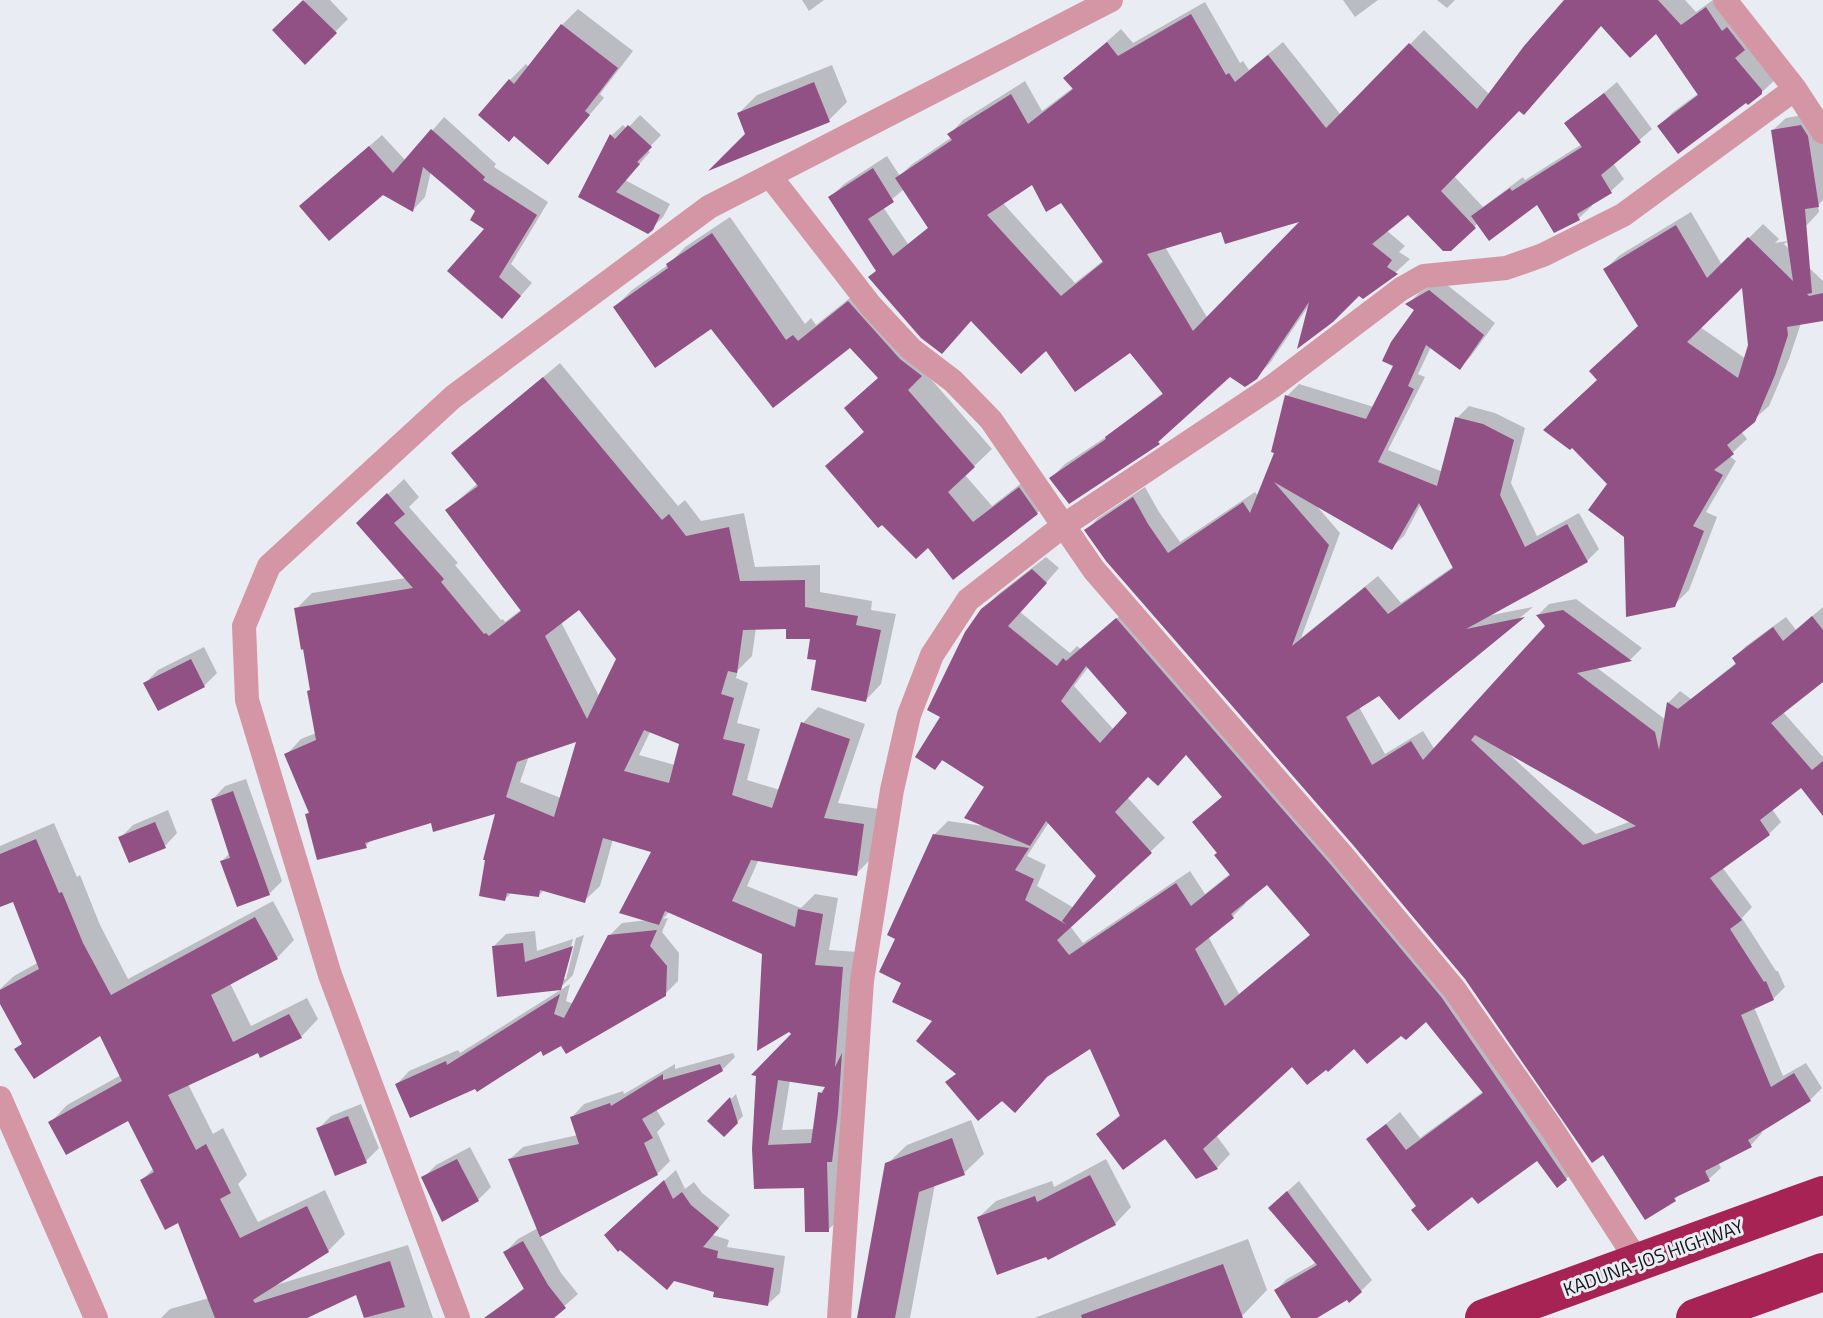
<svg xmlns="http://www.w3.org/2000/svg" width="1823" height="1318" font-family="'Titillium Web',sans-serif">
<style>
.shadow{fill:#0003;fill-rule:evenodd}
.building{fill:#915184;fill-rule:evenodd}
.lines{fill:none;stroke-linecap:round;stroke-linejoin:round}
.street{stroke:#d496a4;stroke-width:24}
.highway{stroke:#a62353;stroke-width:38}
.labels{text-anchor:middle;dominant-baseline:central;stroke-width:6;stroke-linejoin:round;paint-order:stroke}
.street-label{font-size:19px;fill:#111214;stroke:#e9ecf2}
</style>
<rect width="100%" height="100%" fill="#e9ecf2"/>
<path class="shadow" d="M 305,0 L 330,0 L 348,19 L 305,62 L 274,30 Z
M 802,0 L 824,0 L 809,11 Z
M 1343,0 L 1378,0 L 1355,17 Z
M 1437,0 L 1455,0 L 1447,8 Z
M 1567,0 L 1685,0 L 1696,12 L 1713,0 L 1776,79 L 1761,93 L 1747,101 L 1659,126 L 1673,112 L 1699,93 L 1656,31 L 1602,24 L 1454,176 L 1483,207 L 1523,177 L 1525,180 L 1582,144 L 1567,124 L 1617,82 L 1652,129 L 1613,163 L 1624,179 L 1611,191 L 1591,204 L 1592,206 L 1579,218 L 1555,230 L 1538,203 L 1478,223 L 1450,250 L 1408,212 L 1386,230 L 1405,246 L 1399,252 L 1410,259 L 1396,272 L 1363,297 L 1366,291 L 1309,305 L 1270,363 L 1255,378 L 1229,374 L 1158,442 L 1069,502 L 1051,478 L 1065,464 L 1112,433 L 1164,392 L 1130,351 L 972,319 L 877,270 L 830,198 L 844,184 L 887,156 L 900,176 L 911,165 L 952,137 L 950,134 L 963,120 L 1025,81 L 1042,111 L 1074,87 L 1066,78 L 1121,29 L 1133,43 L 1205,2 L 1240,63 L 1243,61 L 1249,70 L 1283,42 L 1341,115 L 1424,30 L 1490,95 ZM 1032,182 L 1062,201 L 1104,260 L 1075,283 L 1003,203 ZM 904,189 L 929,227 L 908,244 L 883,207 ZM 1305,219 L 1208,319 L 1165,247 L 1222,229 Z
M 578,9 L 633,51 L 600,94 L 604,98 L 548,163 L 510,80 L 526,64 L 529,67 L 562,25 Z
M 832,65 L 847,102 L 829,120 L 747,134 L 739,113 L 757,95 Z
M 1814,113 L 1823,141 L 1823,200 L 1818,205 L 1819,212 L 1806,226 L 1773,130 L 1786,118 Z
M 640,115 L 661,135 L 647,150 L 650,152 L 625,180 L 670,204 L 663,217 L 651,229 L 581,196 L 612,135 L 623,125 L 627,129 Z
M 444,117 L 496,164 L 494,167 L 548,202 L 511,264 L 532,283 L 502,317 L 487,229 L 478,211 L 431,171 L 425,197 L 413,210 L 383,192 L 301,206 L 382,135 L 406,161 Z
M 1691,212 L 1722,265 L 1763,224 L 1779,239 L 1775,243 L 1788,241 L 1784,244 L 1823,281 L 1823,319 L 1801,323 L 1789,359 L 1769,406 L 1741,431 L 1747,439 L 1729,456 L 1736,461 L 1706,512 L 1717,517 L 1689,590 L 1674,605 L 1625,536 L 1609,484 L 1599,379 L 1640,326 L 1605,269 L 1620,255 ZM 1744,284 L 1750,345 L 1746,359 L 1700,327 Z
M 730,217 L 805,324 L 811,318 L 816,325 L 866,285 L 924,371 L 992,449 L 965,475 L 992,506 L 1037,471 L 1054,496 L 1037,513 L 928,545 L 827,466 L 866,430 L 846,408 L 880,377 L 850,346 L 773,406 L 711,327 L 615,307 L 632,290 L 668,265 L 685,247 Z
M 1441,280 L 1495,323 L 1471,356 L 1460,368 L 1431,347 L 1418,374 L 1425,377 L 1388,450 L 1443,472 L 1457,418 L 1469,406 L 1495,413 L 1525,428 L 1511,483 L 1537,536 L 1579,513 L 1599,549 L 1587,561 L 1487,616 L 1533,607 L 1399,718 L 1380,694 L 1359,707 L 1385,754 L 1423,731 L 1435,750 L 1548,626 L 1538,615 L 1549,604 L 1576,599 L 1642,648 L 1631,659 L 1596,667 L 1666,720 L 1668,703 L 1680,691 L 1691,699 L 1737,662 L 1734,658 L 1746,646 L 1786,617 L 1796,630 L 1823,607 L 1823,679 L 1783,712 L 1823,757 L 1823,806 L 1801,786 L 1772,809 L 1781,822 L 1769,834 L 1722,867 L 1752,907 L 1742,918 L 1776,971 L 1778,971 L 1785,987 L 1773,999 L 1754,1007 L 1783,1076 L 1806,1063 L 1822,1088 L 1810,1100 L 1761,1130 L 1762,1133 L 1751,1145 L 1718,1162 L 1721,1168 L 1709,1179 L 1682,1192 L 1675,1199 L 1646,1218 L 1603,1152 L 1467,978 L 1087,530 L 1098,518 L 1145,487 L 1159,512 L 1180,542 L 1255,492 L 1259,497 L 1277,452 L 1287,396 L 1299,384 L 1374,407 L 1395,365 L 1416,309 L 1408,304 L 1419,293 ZM 1315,504 L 1392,547 L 1404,536 L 1421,504 L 1454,566 L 1401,603 L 1378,576 L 1301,638 L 1340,533 ZM 1509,754 L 1632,821 L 1596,834 Z
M 560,363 L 678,506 L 685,500 L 701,521 L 744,513 L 755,567 L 820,565 L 820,592 L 872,601 L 871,610 L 896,614 L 881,684 L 866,700 L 818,659 L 812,637 L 788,627 L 756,628 L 752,656 L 738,670 L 736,678 L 748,683 L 737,723 L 760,729 L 747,780 L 780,790 L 803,723 L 818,707 L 865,724 L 838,803 L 879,809 L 872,858 L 856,874 L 759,859 L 747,886 L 801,908 L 815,894 L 838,898 L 829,950 L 858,952 L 844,1214 L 828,1230 L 806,1186 L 753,1149 L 794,1035 L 764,953 L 670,911 L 663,919 L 668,918 L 662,932 L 679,953 L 678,981 L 665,994 L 562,1043 L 541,1049 L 476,1087 L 397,1084 L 409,1071 L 458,1050 L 460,1053 L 570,984 L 566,1001 L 573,1004 L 609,936 L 622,923 L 648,920 L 654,850 L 613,839 L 600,886 L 584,901 L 544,890 L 538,896 L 512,892 L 505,899 L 497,811 L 432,821 L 373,838 L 366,846 L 306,815 L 310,811 L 286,755 L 301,739 L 316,733 L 309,691 L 312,688 L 296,609 L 312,593 L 406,578 L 358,523 L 404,479 L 419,497 L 409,507 L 458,563 L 455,565 L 501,620 L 503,619 L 505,622 L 522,609 L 447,510 L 478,483 L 453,453 ZM 580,608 L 618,659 L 600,698 L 561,622 ZM 651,730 L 681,743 L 675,765 L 639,755 ZM 578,739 L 561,798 L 520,782 L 529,756 ZM 790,1080 L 826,1086 L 820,1093 L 815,1129 L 782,1130 Z
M 1046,557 L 1059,568 L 1020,612 L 1070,653 L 1077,646 L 1081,649 L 1131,606 L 1344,851 L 1580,1165 L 1566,1179 L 1557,1185 L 1537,1158 L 1472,1194 L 1418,1205 L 1368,1139 L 1400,1112 L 1420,1138 L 1484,1091 L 1426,1020 L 1402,1033 L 1292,1064 L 1216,1135 L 1230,1154 L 1217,1168 L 1197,1177 L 1166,1136 L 1098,1134 L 1121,1114 L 1091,1047 L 1049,1074 L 1002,1098 L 957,1073 L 935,1021 L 904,982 L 897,938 L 934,835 L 948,821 L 984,826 L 986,786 L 944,759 L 935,768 L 943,716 L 983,610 L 997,595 ZM 1089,666 L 1129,713 L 1114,730 L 1074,686 ZM 1187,753 L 1223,796 L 1194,822 L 1219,853 L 1231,873 L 1205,894 L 1190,871 L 1083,943 L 1070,926 L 1165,838 L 1127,797 L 1148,775 ZM 1049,822 L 1098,875 L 1074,908 L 1037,886 L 1046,865 L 1027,856 ZM 1267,883 L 1311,934 L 1239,994 L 1208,936 L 1233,916 L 1246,903 L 1244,901 Z
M 204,647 L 217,673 L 204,686 L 145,683 L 158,670 Z
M 246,779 L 282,881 L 269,894 L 222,861 L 230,853 L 213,799 L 225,786 Z
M 168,810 L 177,833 L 165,846 L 120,838 L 133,825 Z
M 54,823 L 77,877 L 80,875 L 100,925 L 128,979 L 273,901 L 294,940 L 277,958 L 230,983 L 251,1026 L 307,998 L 318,1019 L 301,1037 L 258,1051 L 188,1084 L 213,1134 L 223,1128 L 247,1175 L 238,1184 L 258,1222 L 325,1190 L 345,1234 L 328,1251 L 276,1285 L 408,1245 L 433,1318 L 366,1318 L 357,1292 L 308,1318 L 161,1318 L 170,1309 L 209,1298 L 178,1221 L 142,1180 L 154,1168 L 129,1119 L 50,1123 L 67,1105 L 121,1075 L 101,1033 L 17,1049 L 23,1043 L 0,1000 L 0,989 L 14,976 L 39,962 L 14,900 L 0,905 L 0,846 Z
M 535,931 L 537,951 L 573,939 L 562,979 L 566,979 L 576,938 L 584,935 L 573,975 L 560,988 L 493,947 L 506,934 Z
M 733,1053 L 735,1057 L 722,1070 L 656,1109 L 665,1124 L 657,1132 L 670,1161 L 657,1174 L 540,1235 L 561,1273 L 578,1294 L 551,1318 L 494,1318 L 492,1314 L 525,1287 L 505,1252 L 518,1239 L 538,1228 L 510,1159 L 523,1147 L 578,1135 L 572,1117 L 584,1104 L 623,1091 L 624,1094 L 675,1064 L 675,1069 Z
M 736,1094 L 743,1116 L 724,1135 L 709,1121 Z
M 361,1104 L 379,1148 L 366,1161 L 336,1173 L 318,1129 L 331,1116 Z
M 971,1120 L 984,1154 L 964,1173 L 935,1184 L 910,1318 L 859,1318 L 887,1164 L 907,1145 Z
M 470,1147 L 491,1187 L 478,1200 L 423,1178 L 436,1165 Z
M 1106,1159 L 1131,1207 L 1115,1224 L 979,1217 L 996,1201 L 1052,1181 L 1054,1187 Z
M 676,1170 L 685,1189 L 694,1182 L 702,1193 L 730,1215 L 713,1235 L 729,1240 L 727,1247 L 785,1256 L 780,1293 L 768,1304 L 716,1291 L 618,1223 Z
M 1299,1181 L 1372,1280 L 1361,1291 L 1313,1318 L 1293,1318 L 1276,1290 L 1287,1279 L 1317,1262 L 1281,1197 Z
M 1248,1239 L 1267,1290 L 1242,1316 L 1236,1318 L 1034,1318 Z"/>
<path class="building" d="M 303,0 L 337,33 L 305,65 L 272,30 Z
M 1564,0 L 1658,0 L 1681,25 L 1706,7 L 1722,31 L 1727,27 L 1745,50 L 1735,58 L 1762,90 L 1762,94 L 1748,105 L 1746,103 L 1678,154 L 1657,126 L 1698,95 L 1656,34 L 1630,58 L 1601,26 L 1524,115 L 1519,111 L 1441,191 L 1476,228 L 1451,251 L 1443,251 L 1408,215 L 1372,244 L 1392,260 L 1387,267 L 1398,274 L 1363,299 L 1359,296 L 1333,322 L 1297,349 L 1309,302 L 1257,379 L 1245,387 L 1230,377 L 1158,442 L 1160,444 L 1069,504 L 1049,478 L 1106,439 L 1105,437 L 1163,394 L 1130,353 L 1075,392 L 1046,351 L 1021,374 L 971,321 L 942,354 L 921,338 L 868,277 L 876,271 L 828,197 L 873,168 L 894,202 L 868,219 L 893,256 L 928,228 L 895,178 L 952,140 L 947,134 L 1011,94 L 1028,124 L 1073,89 L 1063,78 L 1107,42 L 1118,56 L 1191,14 L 1226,75 L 1229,73 L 1235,82 L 1268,55 L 1326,128 L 1409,43 L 1477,109 L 1524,46 ZM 1032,185 L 1046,212 L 1061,203 L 1103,262 L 1061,296 L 987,215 ZM 1299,222 L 1193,331 L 1147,254 L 1221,232 L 1225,244 Z
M 561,24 L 618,68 L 585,111 L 590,115 L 548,165 L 514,136 L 509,142 L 478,115 L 509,79 L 514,84 Z
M 814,82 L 830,122 L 708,171 L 745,134 L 737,113 Z
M 1604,93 L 1641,142 L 1601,175 L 1612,193 L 1577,214 L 1580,220 L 1554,233 L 1537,205 L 1489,241 L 1471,216 L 1510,188 L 1512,191 L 1582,147 L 1564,123 Z
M 628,125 L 652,147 L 637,162 L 640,164 L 616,192 L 660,215 L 653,230 L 648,234 L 578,197 L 610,134 L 615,139 Z
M 1801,125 L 1808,136 L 1819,207 L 1805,209 L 1812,293 L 1807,294 L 1809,296 L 1823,293 L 1823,321 L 1787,327 L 1788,335 L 1775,375 L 1755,422 L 1727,445 L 1734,454 L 1714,470 L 1723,475 L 1693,526 L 1704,531 L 1675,607 L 1626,617 L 1624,537 L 1588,510 L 1607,484 L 1572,448 L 1570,450 L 1543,430 L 1597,380 L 1589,371 L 1638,326 L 1603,269 L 1676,225 L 1707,278 L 1748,237 L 1793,281 L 1771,130 ZM 1742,288 L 1748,345 L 1738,378 L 1687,342 Z
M 431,129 L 485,177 L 483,180 L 537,215 L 499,277 L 521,296 L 502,319 L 447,271 L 484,229 L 470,220 L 475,211 L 423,167 L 413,212 L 383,195 L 329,241 L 299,206 L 369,146 L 393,173 Z
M 712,233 L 786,340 L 793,335 L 798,341 L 848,301 L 900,359 L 922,376 L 908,390 L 975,467 L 948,492 L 973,522 L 1019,487 L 1038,514 L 953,580 L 928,548 L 916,559 L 882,525 L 878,528 L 825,466 L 864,432 L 844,408 L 878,378 L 850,348 L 773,408 L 711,329 L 655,368 L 613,307 L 668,268 L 666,264 Z
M 1429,290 L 1484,335 L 1460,370 L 1426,345 L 1408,386 L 1414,389 L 1378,462 L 1437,486 L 1455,417 L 1483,424 L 1514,440 L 1500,495 L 1525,547 L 1567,524 L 1588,562 L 1466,629 L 1525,617 L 1399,720 L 1379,696 L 1346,717 L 1372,765 L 1411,741 L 1423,760 L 1545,626 L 1536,615 L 1563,610 L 1632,661 L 1577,673 L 1655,732 L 1659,750 L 1667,702 L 1678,709 L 1736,664 L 1732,658 L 1773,627 L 1783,641 L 1812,616 L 1823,630 L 1823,682 L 1771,723 L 1812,770 L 1823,761 L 1823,816 L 1801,788 L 1760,820 L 1770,835 L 1710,878 L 1742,920 L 1730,929 L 1764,982 L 1766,981 L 1774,1000 L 1741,1015 L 1771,1087 L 1794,1073 L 1811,1101 L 1748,1140 L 1752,1147 L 1705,1171 L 1710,1181 L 1674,1198 L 1676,1201 L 1645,1220 L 1603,1155 L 1592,1163 L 1465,979 L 1353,845 L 1106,561 L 1084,530 L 1133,497 L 1148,524 L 1168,553 L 1243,502 L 1250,513 L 1274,453 L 1271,452 L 1285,395 L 1366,419 L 1393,366 L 1382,361 L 1391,342 L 1414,310 L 1405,304 ZM 1274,482 L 1392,550 L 1419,503 L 1453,568 L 1388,614 L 1365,587 L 1292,646 L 1329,545 ZM 1475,735 L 1636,826 L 1583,845 L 1471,740 Z
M 543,377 L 662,520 L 669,514 L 686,536 L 729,527 L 740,581 L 805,580 L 805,607 L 858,616 L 856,625 L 881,630 L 866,702 L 811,690 L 816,660 L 807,659 L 810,639 L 786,639 L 786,629 L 743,630 L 737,673 L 728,671 L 721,694 L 734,698 L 723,739 L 745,744 L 732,795 L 772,808 L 801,722 L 850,739 L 824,818 L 864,824 L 857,876 L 751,860 L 732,901 L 795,927 L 798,909 L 823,914 L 815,965 L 843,967 L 835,1067 L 842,1053 L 838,1113 L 832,1162 L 827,1162 L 829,1232 L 805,1232 L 804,1188 L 754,1189 L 752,1149 L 756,1076 L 751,1075 L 791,1034 L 789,1032 L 757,1051 L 762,954 L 665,911 L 659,925 L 619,913 L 651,852 L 603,838 L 585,903 L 540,890 L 539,897 L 507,893 L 505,901 L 479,896 L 485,860 L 483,860 L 495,814 L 433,832 L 431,823 L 365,843 L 367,848 L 317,860 L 305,814 L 309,813 L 284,754 L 316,740 L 307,691 L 310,690 L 303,649 L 301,650 L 294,608 L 413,588 L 356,523 L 387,493 L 405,514 L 394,523 L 444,579 L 441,582 L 484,634 L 486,633 L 489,636 L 521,611 L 445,510 L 478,486 L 451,453 ZM 579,610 L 616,659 L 587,719 L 545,636 ZM 644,730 L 679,744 L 669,783 L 624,771 ZM 576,742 L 554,817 L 506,797 L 517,762 ZM 778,1080 L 825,1087 L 822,1093 L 818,1092 L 811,1143 L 768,1145 Z
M 1032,569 L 1047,583 L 1008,626 L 1057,666 L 1063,658 L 1066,661 L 1116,618 L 1331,865 L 1442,998 L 1567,1180 L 1557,1188 L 1537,1161 L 1478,1204 L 1472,1197 L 1428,1231 L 1411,1210 L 1416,1206 L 1366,1139 L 1386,1124 L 1406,1150 L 1483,1093 L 1426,1022 L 1406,1040 L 1401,1036 L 1367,1064 L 1354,1049 L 1328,1072 L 1326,1070 L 1307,1085 L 1292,1067 L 1203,1149 L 1218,1169 L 1196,1179 L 1165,1139 L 1123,1170 L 1096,1134 L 1120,1116 L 1090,1049 L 1047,1077 L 1015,1113 L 1002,1101 L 978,1121 L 945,1082 L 956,1074 L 916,1041 L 932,1021 L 892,1002 L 901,983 L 879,972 L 895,939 L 887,935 L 933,834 L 1029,848 L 1015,870 L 1034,879 L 1025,900 L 1067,925 L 1062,921 L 1096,876 L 1046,821 L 1030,846 L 964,818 L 984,787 L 942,760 L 935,770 L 915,757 L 940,717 L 927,710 L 965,632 L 981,609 ZM 1086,666 L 1127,713 L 1100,743 L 1061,701 ZM 1186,755 L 1222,797 L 1192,822 L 1217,853 L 1214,855 L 1230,875 L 1191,906 L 1176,883 L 1069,955 L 1057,940 L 1152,853 L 1115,812 L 1148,777 L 1158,786 ZM 1267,885 L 1310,935 L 1225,1006 L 1195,949 L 1234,918 L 1231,914 Z
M 191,659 L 205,687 L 158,711 L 143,683 Z
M 233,791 L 270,895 L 237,907 L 220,861 L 230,858 L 211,799 Z
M 155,822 L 166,848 L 129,863 L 118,837 Z
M 36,839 L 59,893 L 62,892 L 83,943 L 111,995 L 255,917 L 278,959 L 211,995 L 233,1042 L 289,1014 L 302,1038 L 260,1058 L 258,1053 L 168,1095 L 196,1150 L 206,1144 L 231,1193 L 220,1199 L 240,1238 L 307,1206 L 329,1252 L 253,1300 L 255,1303 L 390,1261 L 405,1307 L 364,1318 L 356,1295 L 307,1318 L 215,1318 L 178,1223 L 165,1230 L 140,1180 L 154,1172 L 128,1121 L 66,1155 L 48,1122 L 122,1081 L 100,1036 L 34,1079 L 14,1049 L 22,1044 L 0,1004 L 0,990 L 39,969 L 13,902 L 0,907 L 0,854 Z
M 657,930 L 650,946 L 667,966 L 666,996 L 566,1054 L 561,1046 L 543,1056 L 541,1051 L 477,1092 L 475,1089 L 410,1118 L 395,1084 L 446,1061 L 447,1065 L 560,994 L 554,1014 L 564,1018 L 608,935 Z
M 523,943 L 525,962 L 573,946 L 561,990 L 497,997 L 492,946 Z
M 720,1064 L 723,1071 L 642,1119 L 653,1138 L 644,1143 L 658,1175 L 540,1237 L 508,1159 L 579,1144 L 570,1117 L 610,1103 L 611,1106 L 663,1074 L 663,1080 Z
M 730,1097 L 738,1123 L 724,1137 L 707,1121 Z
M 348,1116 L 367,1163 L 335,1176 L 316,1128 Z
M 952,1138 L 965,1175 L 919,1192 L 895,1318 L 857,1318 L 885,1163 Z
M 457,1159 L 479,1201 L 442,1222 L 421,1177 Z
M 1090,1175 L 1116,1225 L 1048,1260 L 1046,1257 L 997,1275 L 977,1217 L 1035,1196 L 1037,1202 Z
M 664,1180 L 673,1199 L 682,1192 L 691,1205 L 719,1228 L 703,1247 L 718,1251 L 717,1258 L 774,1268 L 768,1306 L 713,1297 L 714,1292 L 674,1281 L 667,1290 L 620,1250 L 618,1252 L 604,1235 Z
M 1287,1191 L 1362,1292 L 1349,1303 L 1347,1300 L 1317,1318 L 1291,1318 L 1274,1290 L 1317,1265 L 1268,1208 Z
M 523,1241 L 548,1285 L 566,1308 L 554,1318 L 484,1318 L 524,1289 L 503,1252 Z
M 1223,1264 L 1243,1318 L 1082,1318 L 1081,1315 Z"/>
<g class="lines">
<path class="street" d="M 1725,0 L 1795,89 L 1823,132
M 770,176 L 871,306 L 911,349 L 953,381 L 991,420 L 1094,570 L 1342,855 L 1454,989 L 1552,1129 L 1638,1262
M 0,1098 L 96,1318
M 458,1318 L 330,975 L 247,700 L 244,626 L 269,566 L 453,397 L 709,207 L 1111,0
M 839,1318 L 862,981 L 892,790 L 909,715 L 932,655 L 968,600 L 1063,526 L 1273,386 L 1401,289 L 1424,276 L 1506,268 L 1543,255 L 1623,215 L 1795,89"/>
<path class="highway" d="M 1484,1318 L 1823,1195
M 1695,1318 L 1823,1272"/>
</g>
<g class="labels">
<g class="street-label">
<text transform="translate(1653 1257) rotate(-20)">KADUNA-JOS HIGHWAY</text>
</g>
</g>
</svg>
